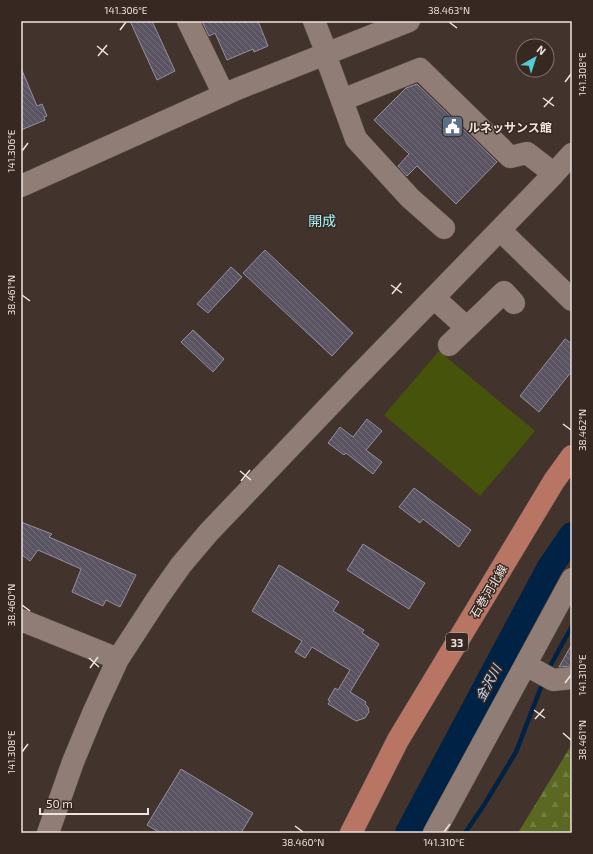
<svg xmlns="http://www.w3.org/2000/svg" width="593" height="854" font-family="'Exo 2','Noto Sans JP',sans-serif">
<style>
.forest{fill:url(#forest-firs)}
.green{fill:#46530b}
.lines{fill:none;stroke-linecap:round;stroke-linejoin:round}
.stream{stroke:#002245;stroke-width:4.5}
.river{stroke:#002245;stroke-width:26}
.building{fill:url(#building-back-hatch);stroke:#958f9f}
.minor-casing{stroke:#5b4f49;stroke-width:23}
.major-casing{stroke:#5b4f49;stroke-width:23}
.minor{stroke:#907e76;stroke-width:22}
.major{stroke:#b97563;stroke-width:22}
.ticks{fill:none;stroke:#eee4df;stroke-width:1.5}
.labels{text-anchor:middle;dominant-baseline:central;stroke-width:3;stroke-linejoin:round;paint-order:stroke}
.shield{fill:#372922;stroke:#b7aca6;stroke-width:1}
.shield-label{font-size:11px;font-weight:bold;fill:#eee4df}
.poi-label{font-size:12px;font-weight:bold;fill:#eee4df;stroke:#372922;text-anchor:start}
.street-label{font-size:12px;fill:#eee4df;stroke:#372922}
.water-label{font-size:13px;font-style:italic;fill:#bfdaf8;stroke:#372922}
.quarter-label{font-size:14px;fill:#a1f3fa;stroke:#372922}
.neatline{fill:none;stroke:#eee4df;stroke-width:1.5}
.ticks-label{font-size:10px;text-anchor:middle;fill:#eee4df}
</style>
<defs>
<pattern id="forest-firs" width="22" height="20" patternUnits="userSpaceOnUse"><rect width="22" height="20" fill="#5a6821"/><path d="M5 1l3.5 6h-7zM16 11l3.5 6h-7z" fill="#727d41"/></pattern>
<pattern id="building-back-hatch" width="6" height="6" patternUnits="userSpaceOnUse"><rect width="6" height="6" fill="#595362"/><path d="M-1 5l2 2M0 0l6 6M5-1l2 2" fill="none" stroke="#716c78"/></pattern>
</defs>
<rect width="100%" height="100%" fill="#42332c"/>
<path class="forest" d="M 572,744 L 572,833 L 518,833 Z"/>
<path class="green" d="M 439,351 L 535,431 L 480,496 L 384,415 Z"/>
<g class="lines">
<path class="stream" d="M 548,670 L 572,626
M 465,833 L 484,805 L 516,752 L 543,682"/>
<path class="river" d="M 408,833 L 550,567 L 572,535"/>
</g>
<path class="building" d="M 130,21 L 152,21 L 175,71 L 157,80 Z
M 202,21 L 258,21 L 268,46 L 254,52 L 253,49 L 227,60 L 215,33 L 209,36 Z
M 21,68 L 37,106 L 42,104 L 47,116 L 44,117 L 45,120 L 21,130 Z
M 417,84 L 497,162 L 456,204 L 417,166 L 407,176 L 398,166 L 409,154 L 374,120 L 406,88 Z
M 265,250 L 353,333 L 332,356 L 243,273 Z
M 231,267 L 242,277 L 208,313 L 197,304 Z
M 193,330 L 224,359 L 213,372 L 181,342 Z
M 565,339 L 572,344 L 572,371 L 539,412 L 520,396 Z
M 367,419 L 382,431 L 366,450 L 382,462 L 373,474 L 346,453 L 344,455 L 328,443 L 340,427 L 353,437 Z
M 414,488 L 471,530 L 459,547 L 423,519 L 420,523 L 399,507 Z
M 21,522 L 52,534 L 49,537 L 136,575 L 120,607 L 106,600 L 103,606 L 72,592 L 81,569 L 38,550 L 30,561 L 21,554 Z
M 363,544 L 425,583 L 409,609 L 347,570 Z
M 279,565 L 339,602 L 333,611 L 364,630 L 362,633 L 379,644 L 350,692 L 366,702 L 365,704 L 368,707 L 369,712 L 365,718 L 356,721 L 328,704 L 330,701 L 328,700 L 335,688 L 338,690 L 350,670 L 312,647 L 305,658 L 295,652 L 302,641 L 252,611 Z
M 572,644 L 572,666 L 559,667 Z
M 181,769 L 253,813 L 241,833 L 160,833 L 147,825 Z"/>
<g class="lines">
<defs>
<path id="minor" d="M 188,21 L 224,95
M 314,21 L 327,54 L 329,65 L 356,139 L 410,198 L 444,228
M 342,100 L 420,69 L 510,157 L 527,153 L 544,166 L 553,175
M 21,186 L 237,89 L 409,21
M 500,230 L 572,300
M 434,298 L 466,327
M 449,345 L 504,292 L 514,303
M 21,620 L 118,659
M 526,665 L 553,680 L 572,678
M 48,833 L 73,762 L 94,711 L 118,659 L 157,599 L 181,565 L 209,532 L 354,380 L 549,179 L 572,154
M 434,833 L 572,579"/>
<path id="major" d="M 351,833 L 398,740 L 554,481 L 572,456"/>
</defs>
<use href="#minor" class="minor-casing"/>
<use href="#major" class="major-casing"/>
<use href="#minor" class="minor"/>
<use href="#major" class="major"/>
</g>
<path class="ticks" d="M 449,22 L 457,28M 120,30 L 126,22M 97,46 L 108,55M 98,56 L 107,45M 565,82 L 571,74M 543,98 L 554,106M 544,107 L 553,97M 22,151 L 28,143M 391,285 L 402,293M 392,294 L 401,283M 22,295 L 30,301M 563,424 L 571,430M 240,471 L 251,480M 241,481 L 250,470M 22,605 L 30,611M 89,658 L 99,667M 90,668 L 98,657M 565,683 L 571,675M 534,710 L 545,718M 535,719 L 544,709M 563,733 L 571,740M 22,752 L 28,744M 295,826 L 303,832M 444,832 L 450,824"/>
<defs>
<symbol id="civic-square" viewBox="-11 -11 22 22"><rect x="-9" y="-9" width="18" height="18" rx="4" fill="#5c6f8a" stroke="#372922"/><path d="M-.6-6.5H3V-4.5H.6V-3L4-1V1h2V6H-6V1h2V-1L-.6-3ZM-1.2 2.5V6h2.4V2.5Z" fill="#fff"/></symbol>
</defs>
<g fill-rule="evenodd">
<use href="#civic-square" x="440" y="114" width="25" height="25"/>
</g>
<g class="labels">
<rect class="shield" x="446" y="633" width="22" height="18" rx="3"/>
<g class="shield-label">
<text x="457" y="642">33</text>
</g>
<g class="poi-label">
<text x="468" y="127">ルネッサンス館</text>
</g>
<g class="street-label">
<text transform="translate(488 591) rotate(-59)">石巻河北線</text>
</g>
<g class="water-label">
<text transform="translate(488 683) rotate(-62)">金沢川</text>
</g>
<g class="quarter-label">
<text x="322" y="220">開成</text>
</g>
</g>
<rect width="593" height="854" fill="none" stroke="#372922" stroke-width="44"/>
<g transform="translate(535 58) rotate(39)"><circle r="19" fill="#372922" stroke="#80746e"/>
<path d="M0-3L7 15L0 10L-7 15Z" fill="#52ccd5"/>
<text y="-6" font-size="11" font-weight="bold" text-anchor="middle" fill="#eee4df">N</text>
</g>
<path d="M40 808v6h108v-6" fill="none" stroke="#eee4df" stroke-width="2"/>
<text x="46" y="808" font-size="12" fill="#eee4df" stroke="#372922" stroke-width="3" paint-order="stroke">50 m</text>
<rect x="22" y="22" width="549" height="810" class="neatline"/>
<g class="ticks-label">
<text x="126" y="14">141.306°E</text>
<text x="449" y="14">38.463°N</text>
<text transform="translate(582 74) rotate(-90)" y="4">141.308°E</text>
<text transform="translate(11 151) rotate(-90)" y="4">141.306°E</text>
<text transform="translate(11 295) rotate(-90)" y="4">38.461°N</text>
<text transform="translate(582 430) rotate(-90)" y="4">38.462°N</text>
<text transform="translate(11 605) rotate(-90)" y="4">38.460°N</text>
<text transform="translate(582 675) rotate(-90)" y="4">141.310°E</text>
<text transform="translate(582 740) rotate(-90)" y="4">38.461°N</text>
<text transform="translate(11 752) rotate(-90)" y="4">141.308°E</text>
<text x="303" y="846">38.460°N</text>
<text x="444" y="846">141.310°E</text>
</g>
</svg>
